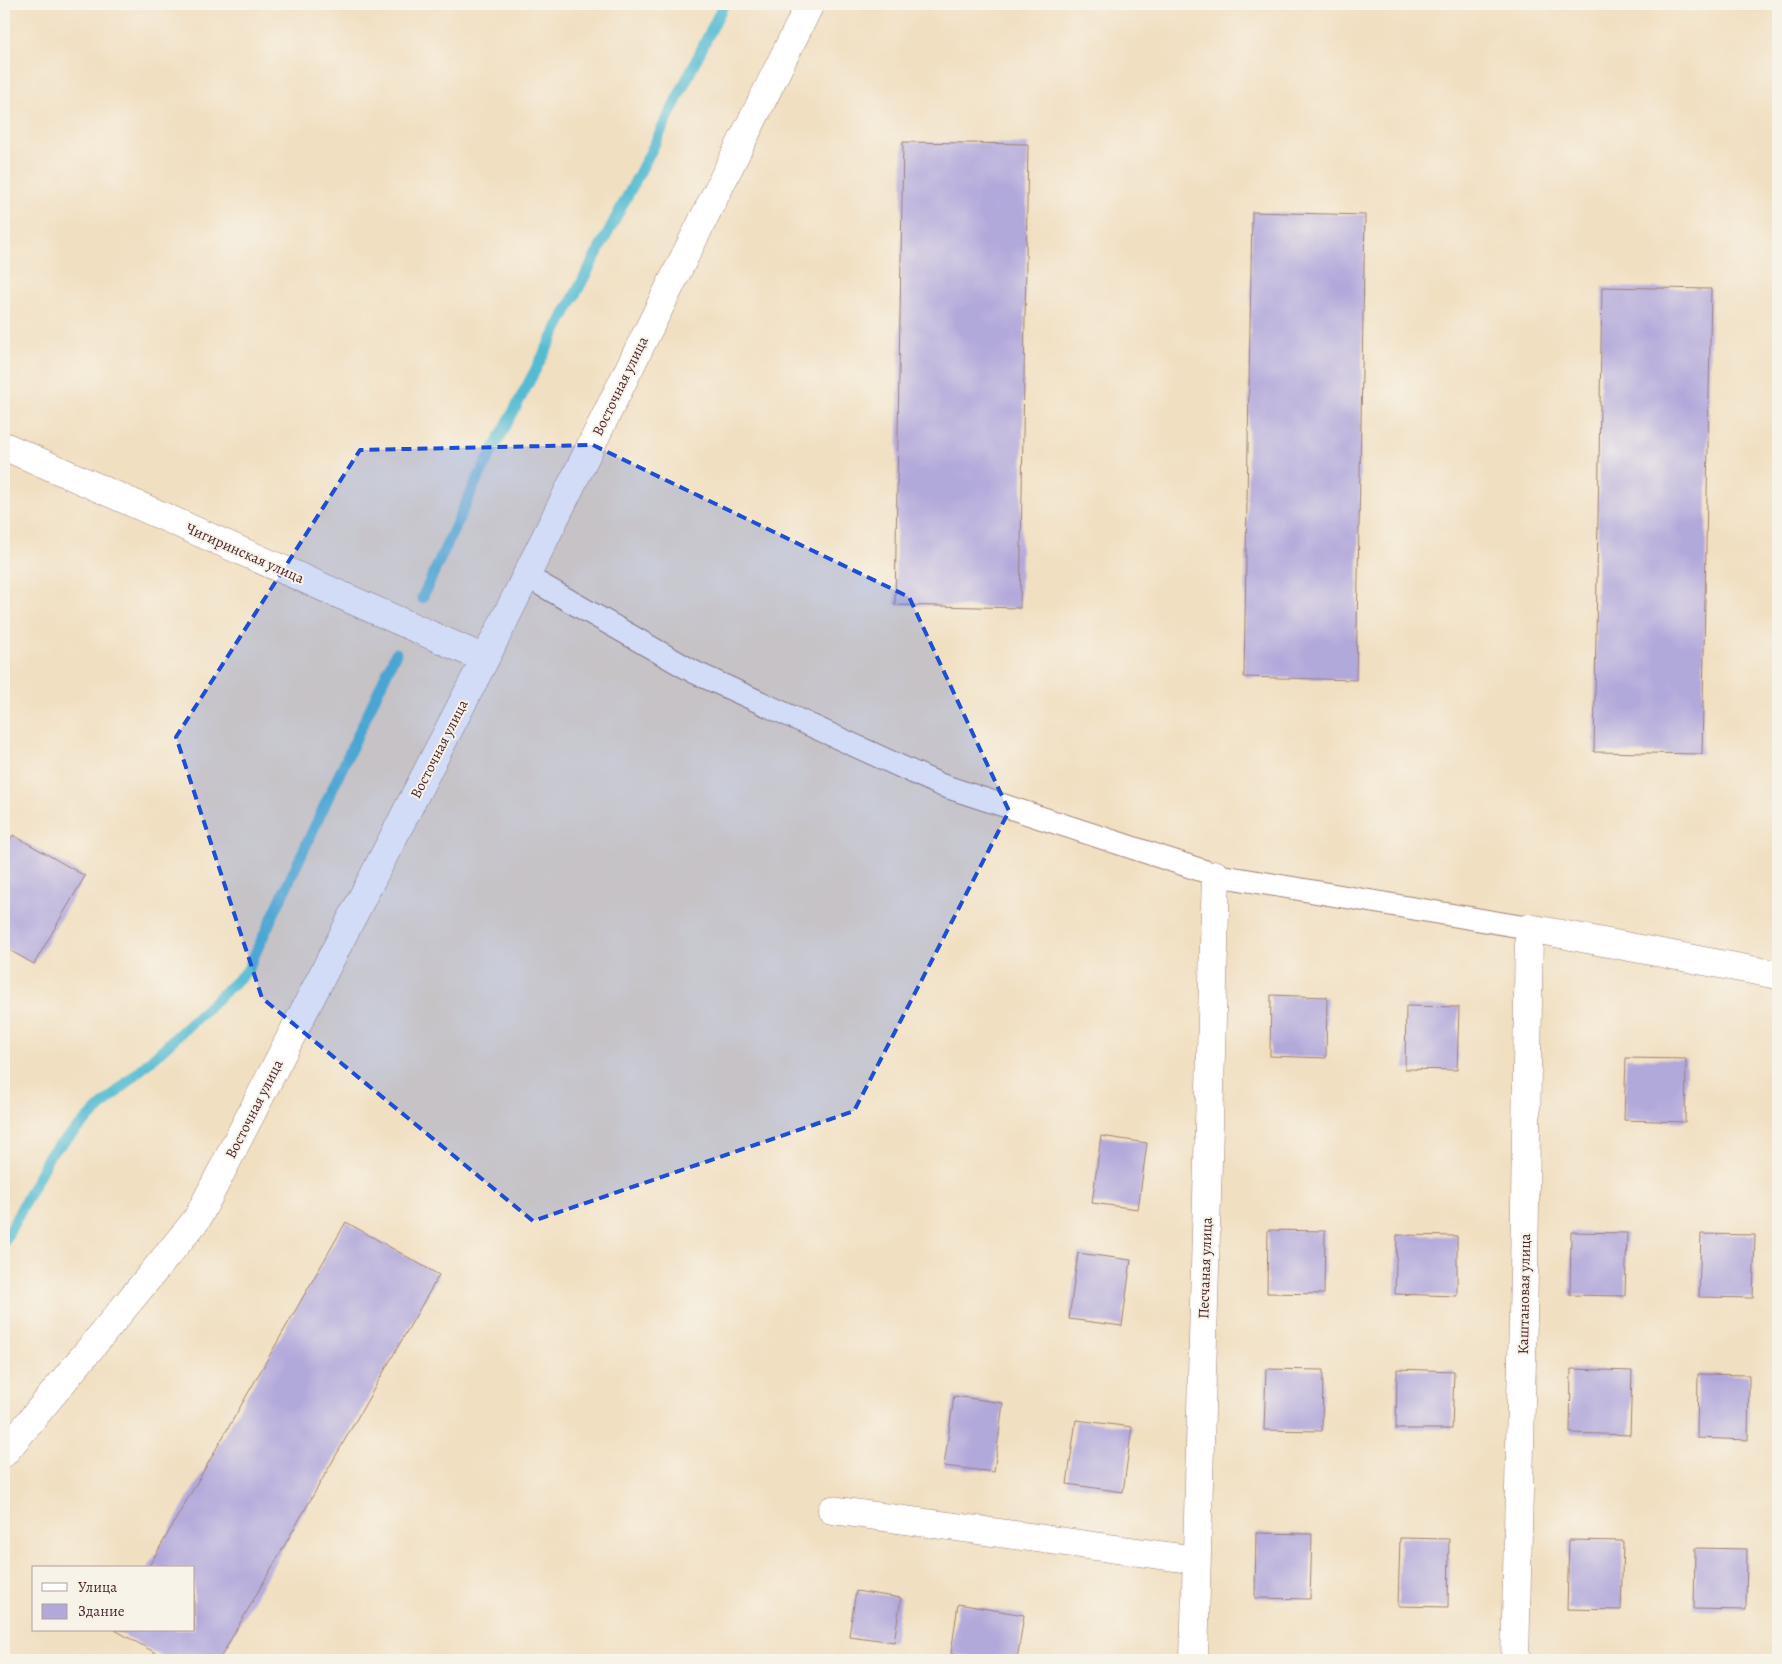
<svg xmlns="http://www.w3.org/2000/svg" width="1782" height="1664" font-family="Alegreya,serif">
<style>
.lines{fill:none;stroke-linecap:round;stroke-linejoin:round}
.stream{stroke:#54bbd1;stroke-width:11}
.building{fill:#b2a9db}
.lane-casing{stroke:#9e7f76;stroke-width:24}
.street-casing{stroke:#9e7f76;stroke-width:29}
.lane{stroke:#fff;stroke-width:22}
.street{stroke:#fff;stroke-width:28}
.marked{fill:#1d4ed8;fill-opacity:0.2;stroke:#1d4ed8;stroke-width:4;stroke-dasharray:10 6;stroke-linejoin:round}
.labels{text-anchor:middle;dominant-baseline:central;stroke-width:4;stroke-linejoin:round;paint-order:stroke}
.street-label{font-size:15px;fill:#4a1f2b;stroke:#f7f3e8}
</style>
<rect width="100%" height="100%" fill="#f7f3e8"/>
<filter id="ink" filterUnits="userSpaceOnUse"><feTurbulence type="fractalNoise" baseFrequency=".02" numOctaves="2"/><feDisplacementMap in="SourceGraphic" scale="10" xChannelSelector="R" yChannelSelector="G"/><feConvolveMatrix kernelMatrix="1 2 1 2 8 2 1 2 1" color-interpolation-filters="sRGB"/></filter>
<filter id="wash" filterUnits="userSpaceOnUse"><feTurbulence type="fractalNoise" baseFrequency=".0096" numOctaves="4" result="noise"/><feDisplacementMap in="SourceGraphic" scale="20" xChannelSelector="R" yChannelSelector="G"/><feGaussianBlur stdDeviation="1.12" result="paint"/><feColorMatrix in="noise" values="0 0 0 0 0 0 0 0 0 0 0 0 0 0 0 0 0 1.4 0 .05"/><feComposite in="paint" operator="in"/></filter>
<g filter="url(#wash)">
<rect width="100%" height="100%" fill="#f1dfc1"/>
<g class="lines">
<path class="stream" d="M 422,598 L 474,486 L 650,153 L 724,4
M 4,1242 L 50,1154 L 247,971 L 396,653"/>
</g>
<g id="blocks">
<path class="building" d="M 903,142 L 1028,144 L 1020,608 L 895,605 Z
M 1252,212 L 1365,215 L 1356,680 L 1244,677 Z
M 1602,287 L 1711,289 L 1702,754 L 1594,752 Z
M 13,835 L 85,876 L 34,964 L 4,947 L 4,851 Z
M 1271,995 L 1327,997 L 1326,1058 L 1270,1056 Z
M 1406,1006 L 1459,1007 L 1457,1070 L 1405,1069 Z
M 1626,1058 L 1686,1059 L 1685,1122 L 1624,1120 Z
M 1101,1136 L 1147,1143 L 1138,1209 L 1092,1203 Z
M 346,1222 L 439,1275 L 219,1660 L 168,1660 L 115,1630 L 194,1630 L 194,1568 L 148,1568 Z
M 1268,1230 L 1325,1231 L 1324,1294 L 1267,1293 Z
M 1571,1232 L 1627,1233 L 1625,1296 L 1570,1295 Z
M 1701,1234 L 1755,1235 L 1753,1298 L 1699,1297 Z
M 1397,1235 L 1457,1236 L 1457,1296 L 1395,1294 Z
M 1078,1253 L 1131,1260 L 1122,1326 L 1069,1319 Z
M 1266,1369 L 1323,1370 L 1322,1431 L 1264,1430 Z
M 1397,1369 L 1454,1371 L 1452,1429 L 1396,1429 Z
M 1571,1369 L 1632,1371 L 1630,1435 L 1570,1433 Z
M 1698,1374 L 1749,1375 L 1748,1440 L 1697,1438 Z
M 954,1396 L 1003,1403 L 994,1472 L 944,1466 Z
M 1076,1420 L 1132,1427 L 1123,1492 L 1067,1484 Z
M 1256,1533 L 1312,1534 L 1310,1599 L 1255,1598 Z
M 1400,1538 L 1449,1539 L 1448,1607 L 1398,1606 Z
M 1569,1540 L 1623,1541 L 1621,1610 L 1567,1609 Z
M 1695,1548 L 1747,1549 L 1746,1610 L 1694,1609 Z
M 856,1591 L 901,1598 L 894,1642 L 849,1636 Z
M 958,1604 L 1024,1615 L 1017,1660 L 991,1660 L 951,1654 Z"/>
</g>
</g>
<g filter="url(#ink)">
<use href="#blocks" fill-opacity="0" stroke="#9e7f76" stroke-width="1"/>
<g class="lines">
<defs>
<path id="lane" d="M 526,576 L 694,672 L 941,785 L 1216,875 L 1529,928"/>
<path id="street" d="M 4,446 L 485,659
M 4,1453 L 197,1219 L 485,659 L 810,4
M 832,1510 L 1196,1560
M 1194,1660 L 1216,875
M 1515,1660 L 1524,1273 L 1529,928 L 1778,975"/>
</defs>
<use href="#lane" class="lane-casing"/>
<use href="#street" class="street-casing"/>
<use href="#lane" class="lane"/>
<use href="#street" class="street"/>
</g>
</g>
<path class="marked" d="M 593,445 L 909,597 L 1009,811 L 854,1111 L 533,1221 L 262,998 L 176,737 L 360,450 Z"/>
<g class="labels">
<g class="street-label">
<text transform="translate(620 386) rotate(-64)">Восточная улица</text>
<text transform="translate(245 553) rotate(24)">Чигиринская улица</text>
<text transform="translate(439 749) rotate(-63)">Восточная улица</text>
<text transform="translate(254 1109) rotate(-63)">Восточная улица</text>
<text transform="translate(1205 1268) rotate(-88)">Песчаная улица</text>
<text transform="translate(1524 1294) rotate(-89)">Каштановая улица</text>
</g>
</g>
<rect width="1782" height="1664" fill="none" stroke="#f7f3e8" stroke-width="20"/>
<rect x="32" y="1566" width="162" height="65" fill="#f7f3e8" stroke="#b29e9c"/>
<rect x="42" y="1583" width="25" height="8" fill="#ffffff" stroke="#b29e9c"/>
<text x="78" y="1592" font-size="15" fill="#4a1f2b">Улица</text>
<rect x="42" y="1604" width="25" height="15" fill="#b2a9db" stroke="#b29e9c"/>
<text x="78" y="1616" font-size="15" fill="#4a1f2b">Здание</text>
</svg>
